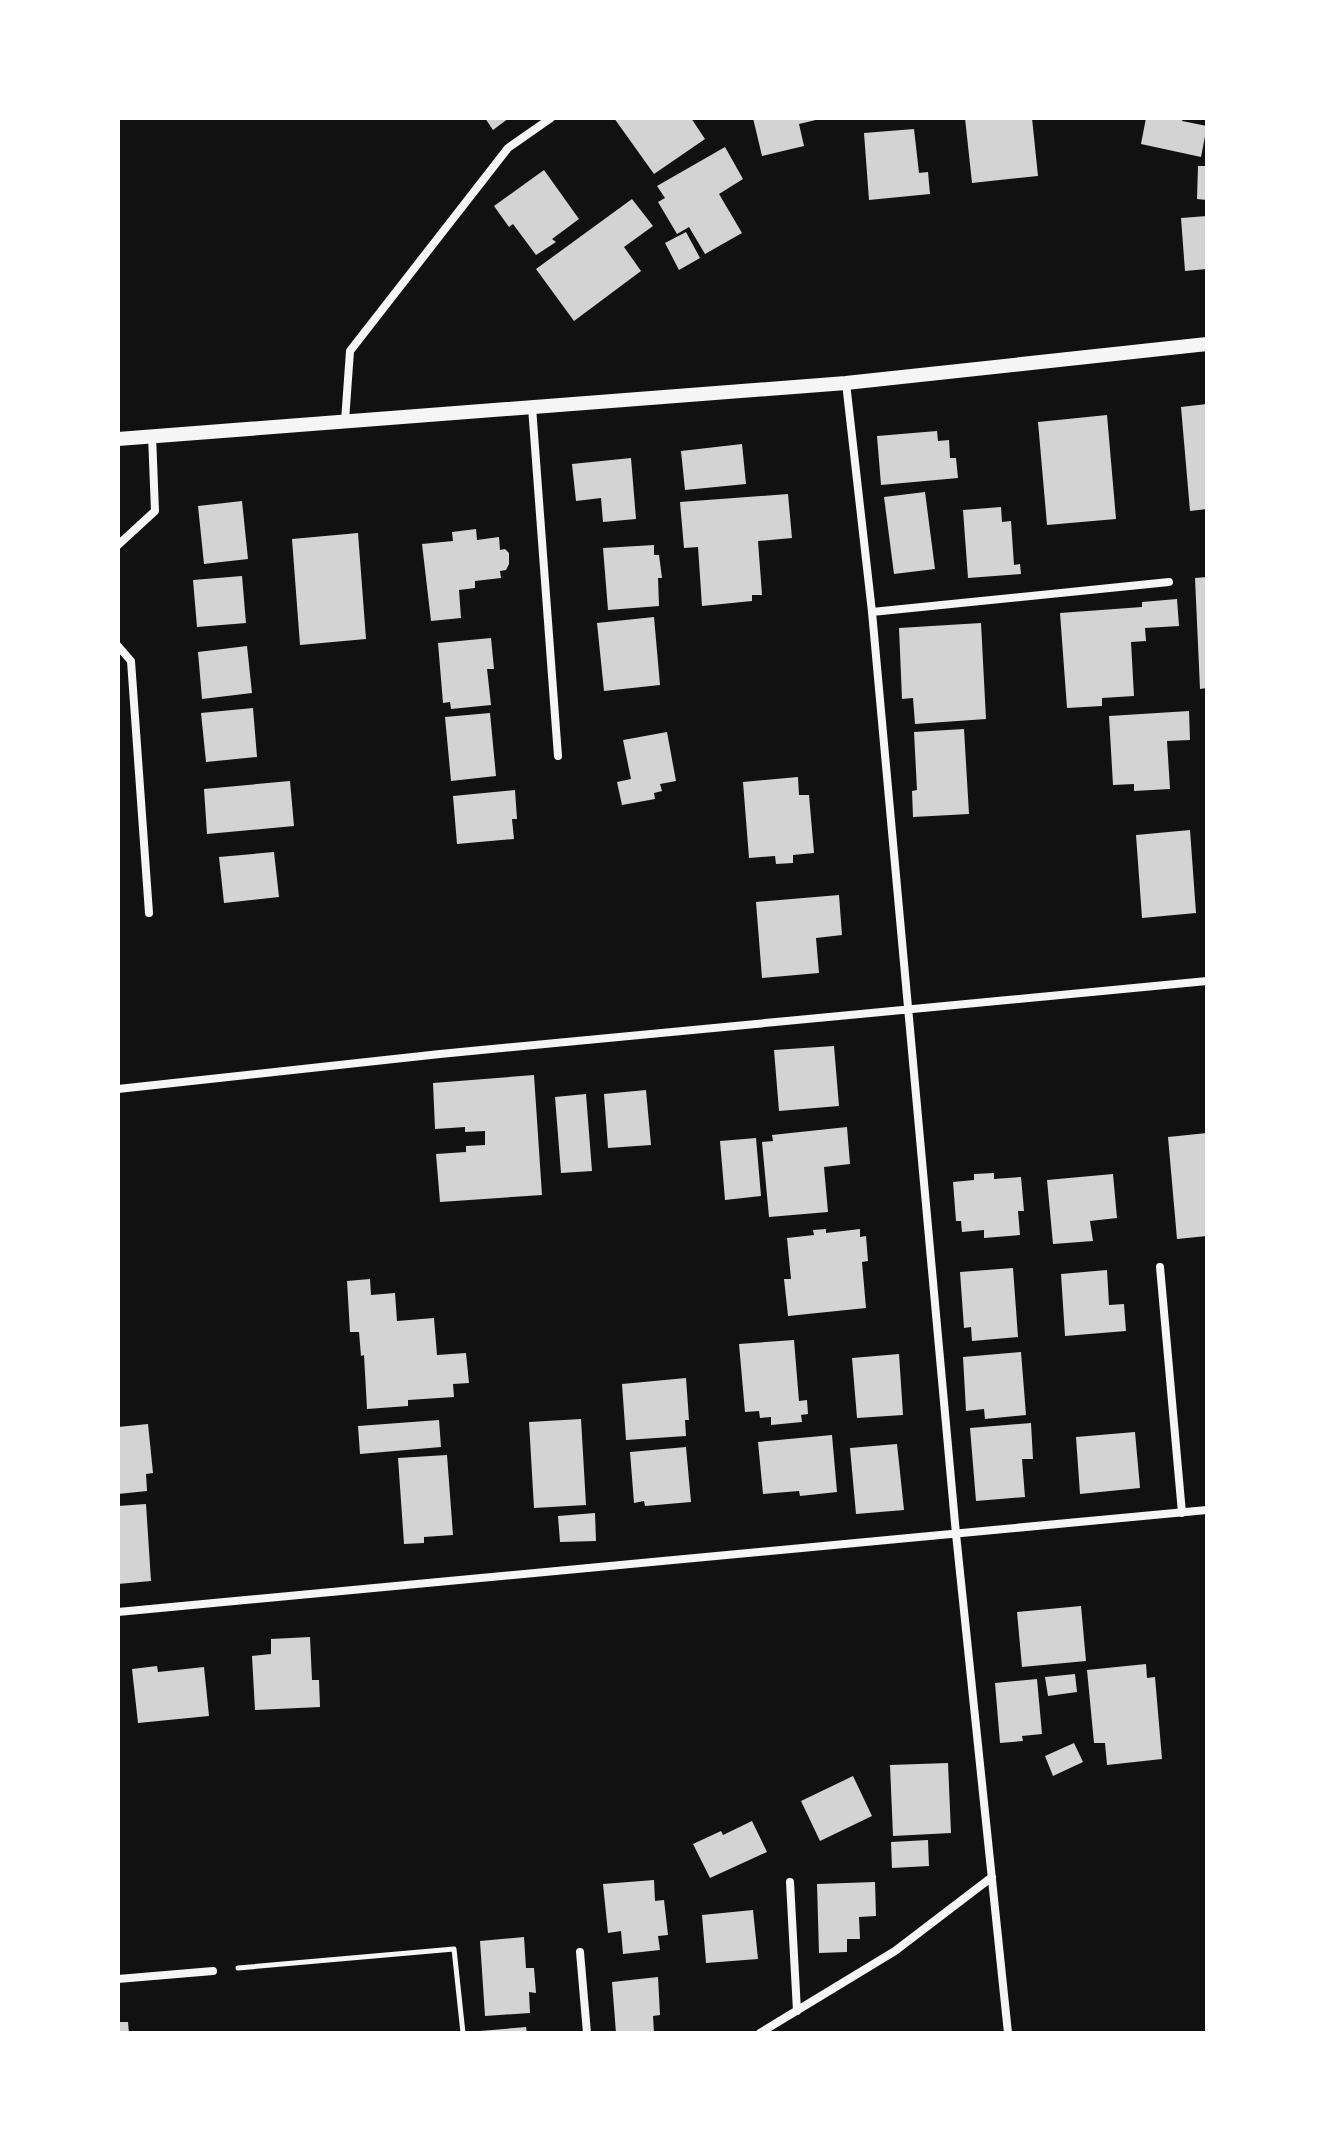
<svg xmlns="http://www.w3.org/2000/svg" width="1325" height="2151" font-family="'Asap Condensed',sans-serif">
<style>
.building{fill:#d3d3d3}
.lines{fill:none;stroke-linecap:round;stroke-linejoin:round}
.path{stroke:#f5f5f5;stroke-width:5}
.minor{stroke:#f5f5f5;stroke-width:8}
.tertiary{stroke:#f5f5f5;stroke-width:14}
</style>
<rect width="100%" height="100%" fill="#111"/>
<path class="building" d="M 485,118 L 509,118 L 493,130 Z
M 614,118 L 691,118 L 705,139 L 654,174 Z
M 753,118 L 820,118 L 820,119 L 799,124 L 804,146 L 762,156 Z
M 965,118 L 1032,118 L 1038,176 L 972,183 Z
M 1146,118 L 1183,118 L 1182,121 L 1207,126 L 1201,157 L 1141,144 Z
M 914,129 L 919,173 L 928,172 L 930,194 L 869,200 L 864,133 Z
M 725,147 L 743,179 L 719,194 L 742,233 L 705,254 L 689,227 L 677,234 L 658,202 L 665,198 L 657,186 Z
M 1198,166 L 1207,166 L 1207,200 L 1197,199 Z
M 544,170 L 579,219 L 552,239 L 556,242 L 536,255 L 513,224 L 509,227 L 494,206 Z
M 632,199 L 653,226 L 624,247 L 641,271 L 574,321 L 536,269 Z
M 1207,216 L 1207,269 L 1185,271 L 1181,218 Z
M 686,232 L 700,258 L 679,270 L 665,243 Z
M 1207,404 L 1207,509 L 1190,511 L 1181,407 Z
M 1107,415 L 1116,519 L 1047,525 L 1038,422 Z
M 937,431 L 938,441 L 949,440 L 950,458 L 956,458 L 958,478 L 881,485 L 877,436 Z
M 742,444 L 746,484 L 685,490 L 681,451 Z
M 631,458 L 636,519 L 603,522 L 601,498 L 576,501 L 572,464 Z
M 925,492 L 935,569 L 894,574 L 884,497 Z
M 788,494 L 792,538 L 758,541 L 762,595 L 752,595 L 752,601 L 702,606 L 698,547 L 684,548 L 680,502 Z
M 242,501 L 248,559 L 204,564 L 198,506 Z
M 1001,507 L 1002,522 L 1011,521 L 1014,565 L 1020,564 L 1021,574 L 968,578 L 963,510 Z
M 476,529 L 477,540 L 499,537 L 500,550 L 505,549 L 509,553 L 509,564 L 506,570 L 500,571 L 501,578 L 475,581 L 475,588 L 459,590 L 461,618 L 431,621 L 422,544 L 453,541 L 452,532 Z
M 358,533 L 366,639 L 300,645 L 292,539 Z
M 654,545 L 654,555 L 659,555 L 662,578 L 658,578 L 659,606 L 608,610 L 603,548 Z
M 242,576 L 246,623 L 197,627 L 193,580 Z
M 1207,577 L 1207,688 L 1200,689 L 1195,578 Z
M 1177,599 L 1179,626 L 1145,628 L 1146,641 L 1131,642 L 1134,696 L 1102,698 L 1102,706 L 1067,708 L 1060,613 L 1142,607 L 1142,602 Z
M 654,617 L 660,685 L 604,691 L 597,623 Z
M 981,623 L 986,719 L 915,724 L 913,698 L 902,699 L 899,628 Z
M 491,638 L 494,669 L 487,669 L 491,705 L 451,709 L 450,702 L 443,703 L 438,643 Z
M 247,646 L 252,693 L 202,699 L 198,652 Z
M 253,708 L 257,757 L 206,762 L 201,713 Z
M 1189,711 L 1190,740 L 1167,741 L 1170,789 L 1134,791 L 1134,784 L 1113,785 L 1109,716 Z
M 490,713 L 496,776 L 451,781 L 445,717 Z
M 964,729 L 969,814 L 913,817 L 912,791 L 917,790 L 914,732 Z
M 667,732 L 676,781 L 660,784 L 662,791 L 654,793 L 655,799 L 622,805 L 617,782 L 631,779 L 623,740 Z
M 798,777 L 799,795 L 809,795 L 814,853 L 793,855 L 793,863 L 776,864 L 775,856 L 749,858 L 743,782 Z
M 290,781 L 294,826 L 207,834 L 204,789 Z
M 515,790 L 517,819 L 512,819 L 514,839 L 457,844 L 453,796 Z
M 1190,830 L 1196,913 L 1142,918 L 1136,835 Z
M 274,852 L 279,897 L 224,903 L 219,857 Z
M 839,895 L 842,935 L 816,938 L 819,973 L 762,978 L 756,902 Z
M 834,1046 L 839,1106 L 779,1111 L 774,1050 Z
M 534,1075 L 542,1195 L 440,1202 L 436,1154 L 466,1152 L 466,1146 L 485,1145 L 485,1131 L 465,1132 L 465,1127 L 435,1129 L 433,1083 Z
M 646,1090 L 651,1145 L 608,1148 L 604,1094 Z
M 586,1094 L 592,1171 L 561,1173 L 555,1097 Z
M 847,1127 L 850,1164 L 824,1167 L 828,1212 L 769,1217 L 762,1142 L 773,1141 L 772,1135 Z
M 1207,1133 L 1207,1236 L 1177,1239 L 1168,1137 Z
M 756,1138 L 761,1196 L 725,1200 L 720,1141 Z
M 994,1173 L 994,1179 L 1021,1177 L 1024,1211 L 1018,1211 L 1020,1235 L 984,1238 L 984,1230 L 962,1232 L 961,1221 L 956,1221 L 953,1182 L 974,1180 L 974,1174 Z
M 1113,1174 L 1117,1218 L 1090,1221 L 1093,1241 L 1053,1244 L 1047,1180 Z
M 826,1229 L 826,1233 L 860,1229 L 860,1237 L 866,1236 L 868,1261 L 862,1262 L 866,1308 L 788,1316 L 784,1279 L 791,1279 L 787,1238 L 814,1235 L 813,1230 Z
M 1013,1268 L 1018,1337 L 972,1341 L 971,1327 L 964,1328 L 960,1272 Z
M 1107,1270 L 1109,1305 L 1124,1304 L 1126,1331 L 1065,1336 L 1061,1274 Z
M 370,1279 L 371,1295 L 395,1293 L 397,1321 L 434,1318 L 437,1355 L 466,1353 L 469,1383 L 453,1384 L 454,1397 L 408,1400 L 408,1406 L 367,1409 L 364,1355 L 361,1356 L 359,1332 L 350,1332 L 347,1281 Z
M 794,1340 L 799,1401 L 807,1400 L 808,1414 L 801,1415 L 802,1422 L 771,1425 L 771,1417 L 760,1418 L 759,1411 L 745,1412 L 739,1344 Z
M 1021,1352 L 1026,1415 L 985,1419 L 984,1409 L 966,1411 L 963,1357 Z
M 899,1354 L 903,1415 L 857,1418 L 852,1358 Z
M 686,1378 L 689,1420 L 685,1420 L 686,1436 L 626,1440 L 622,1384 Z
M 581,1419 L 586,1505 L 534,1508 L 529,1422 Z
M 439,1420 L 441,1447 L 360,1454 L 358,1426 Z
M 1031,1423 L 1033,1459 L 1022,1459 L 1025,1497 L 976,1501 L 970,1428 Z
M 148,1424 L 153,1473 L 146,1474 L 147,1491 L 118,1494 L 118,1427 Z
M 1135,1432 L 1140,1488 L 1080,1494 L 1076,1437 Z
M 832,1435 L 837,1492 L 800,1496 L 799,1491 L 763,1494 L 758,1442 Z
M 897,1444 L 904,1510 L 856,1514 L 850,1448 Z
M 686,1447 L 691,1502 L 645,1506 L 644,1501 L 634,1503 L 630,1452 Z
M 447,1455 L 453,1535 L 424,1537 L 424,1543 L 404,1544 L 398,1458 Z
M 146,1504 L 151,1581 L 118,1584 L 118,1506 Z
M 595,1513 L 596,1541 L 560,1542 L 558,1516 Z
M 1081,1606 L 1086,1661 L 1022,1667 L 1017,1612 Z
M 310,1637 L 312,1680 L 319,1680 L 320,1707 L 255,1710 L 252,1656 L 271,1654 L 271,1639 Z
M 1146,1664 L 1147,1678 L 1155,1677 L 1162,1759 L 1107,1765 L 1105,1743 L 1094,1743 L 1087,1670 Z
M 157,1666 L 158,1672 L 204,1667 L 209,1716 L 138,1723 L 132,1669 Z
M 1075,1674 L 1077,1692 L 1048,1696 L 1045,1677 Z
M 1037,1679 L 1042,1734 L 1022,1736 L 1023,1741 L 1000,1743 L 995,1683 Z
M 1074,1743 L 1083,1762 L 1053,1776 L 1045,1756 Z
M 948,1763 L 951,1833 L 893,1836 L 890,1765 Z
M 853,1776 L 872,1816 L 820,1841 L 801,1801 Z
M 752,1821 L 767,1852 L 710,1878 L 693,1844 L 721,1831 L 723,1835 Z
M 928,1840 L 929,1866 L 892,1868 L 891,1842 Z
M 654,1880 L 655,1901 L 664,1900 L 668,1935 L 658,1936 L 660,1950 L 623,1954 L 621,1931 L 608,1933 L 603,1884 Z
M 875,1882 L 876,1916 L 859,1917 L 860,1939 L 847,1939 L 847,1952 L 819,1953 L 817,1884 Z
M 753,1910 L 758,1959 L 706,1963 L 702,1915 Z
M 524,1937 L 526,1968 L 534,1968 L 536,1993 L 529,1992 L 530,2013 L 485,2016 L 480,1941 Z
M 658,1977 L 660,2015 L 653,2016 L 654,2033 L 616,2033 L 612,1982 Z
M 118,2022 L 128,2022 L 129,2033 L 118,2033 Z
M 526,2027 L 527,2033 L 480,2033 L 480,2031 Z"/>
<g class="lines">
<path class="path" d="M 238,1968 L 454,1949 L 463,2033"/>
<path class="minor" d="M 846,383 L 872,612 L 956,1534 L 1008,2033
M 532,407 L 558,756
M 345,421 L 350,351 L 508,148 L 551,118
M 118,545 L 155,511 L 152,435
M 872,612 L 1169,582
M 118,646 L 131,661 L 149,913
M 118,1089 L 440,1054 L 1207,981
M 1160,1267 L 1182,1513
M 118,1612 L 1207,1510
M 790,1882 L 797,2011
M 580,1952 L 587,2033
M 118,1979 L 213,1971
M 760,2033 L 895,1951 L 992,1877"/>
<path class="tertiary" d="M 118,439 L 846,383 L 1207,344"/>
</g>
<rect width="1325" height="2151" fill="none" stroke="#ffffff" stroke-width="240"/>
</svg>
